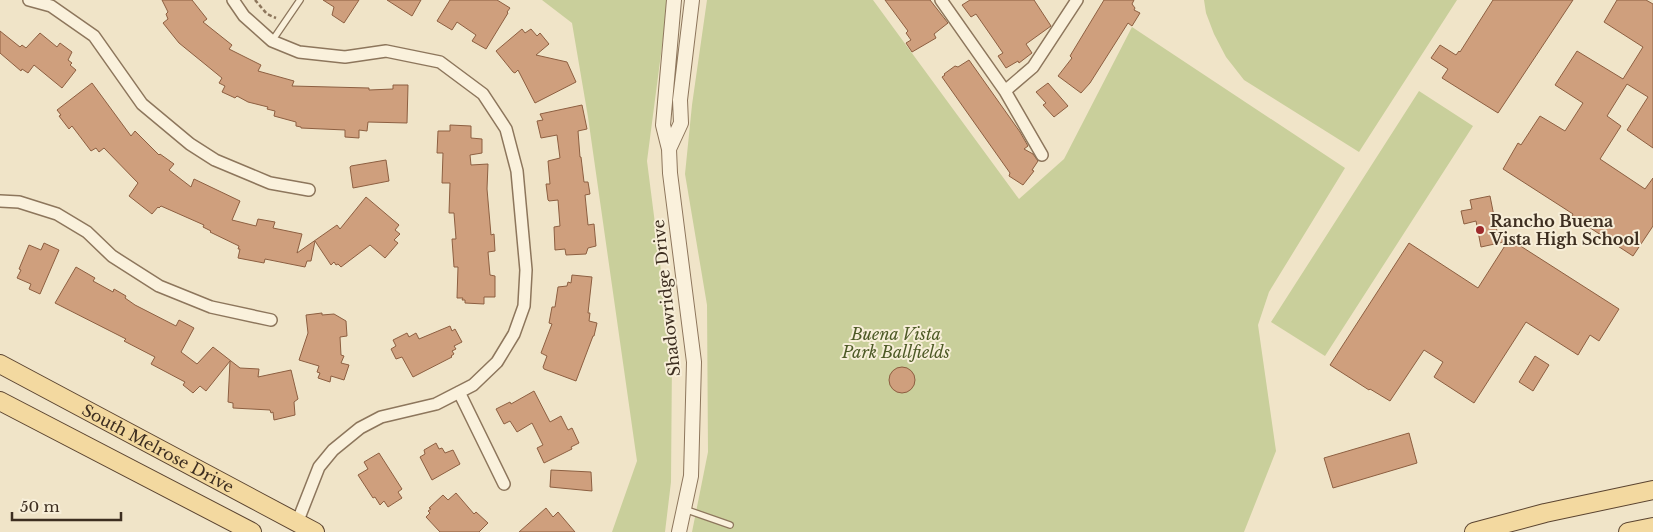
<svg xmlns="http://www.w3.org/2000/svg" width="1653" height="532" font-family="'Libre Baskerville',serif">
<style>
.green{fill:#c9cf9b}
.building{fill:#cf9f7d;stroke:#8d5f41}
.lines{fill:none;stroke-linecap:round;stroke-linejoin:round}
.service-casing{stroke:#8d765c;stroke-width:8}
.minor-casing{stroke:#8d765c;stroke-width:14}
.tertiary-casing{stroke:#8d765c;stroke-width:16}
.primary-casing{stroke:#5b4430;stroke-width:20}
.path{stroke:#8d765c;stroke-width:2.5;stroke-dasharray:4 2.5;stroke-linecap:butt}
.service{stroke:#faf1dc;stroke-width:5.5}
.minor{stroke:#faf1dc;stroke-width:11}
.tertiary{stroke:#faf1dc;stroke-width:14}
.primary{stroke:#f3d9a0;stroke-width:18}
.poi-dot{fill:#9e2a2b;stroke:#f7eed8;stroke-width:2}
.labels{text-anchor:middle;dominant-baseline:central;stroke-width:4;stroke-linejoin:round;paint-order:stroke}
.poi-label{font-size:16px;font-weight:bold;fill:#3d2e20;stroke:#f7eed8;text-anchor:start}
.street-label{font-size:16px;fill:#3d2e20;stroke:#f7eed8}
.park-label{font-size:16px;font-style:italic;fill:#4d5a26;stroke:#f7eed8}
</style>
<rect width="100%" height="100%" fill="#f0e4c8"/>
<path class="green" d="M 542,0 L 668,0 L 647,161 L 672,357 L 671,482 L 665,532 L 612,532 L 637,461 L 588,117 L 572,23 Z
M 707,0 L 873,0 L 1019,199 L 1064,159 L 1132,27 L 1345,168 L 1269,292 L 1258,325 L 1276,451 L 1244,532 L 692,532 L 708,452 L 707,305 L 685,174 L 692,105 Z
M 1204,0 L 1457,0 L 1359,152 L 1244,80 L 1226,57 L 1214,34 L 1206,13 Z
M 1419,91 L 1473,126 L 1325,356 L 1271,322 Z"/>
<path class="building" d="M 162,0 L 192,0 L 207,19 L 203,22 L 232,45 L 229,49 L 261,65 L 258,71 L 294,81 L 292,86 L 369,88 L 369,90 L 393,89 L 393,85 L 408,85 L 407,123 L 368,122 L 367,131 L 359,130 L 359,138 L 345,137 L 345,130 L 301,128 L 301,127 L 296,126 L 296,122 L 274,116 L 275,111 L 267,109 L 268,107 L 248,102 L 237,96 L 235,98 L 233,97 L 222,92 L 225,86 L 219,83 L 222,78 L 179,43 L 163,23 L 168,19 L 166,14 L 168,12 Z
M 323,0 L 359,0 L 344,23 L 332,15 L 334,7 Z
M 387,0 L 421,0 L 412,16 Z
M 450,0 L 497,0 L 510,8 L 507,12 L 508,13 L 486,49 L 472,41 L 476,35 L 457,22 L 452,30 L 437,21 Z
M 885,0 L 930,0 L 948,23 L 934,34 L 936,38 L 912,52 L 906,43 L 911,40 L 906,33 L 908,31 Z
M 970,0 L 1034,0 L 1051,26 L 1026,44 L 1032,53 L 1019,63 L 1018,61 L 1006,68 L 998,56 L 1003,53 L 992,37 L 976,14 L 971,17 L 962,5 Z
M 1104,0 L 1134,0 L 1132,4 L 1135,8 L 1134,10 L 1140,13 L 1132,26 L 1128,23 L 1090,83 L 1081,93 L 1058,76 L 1072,58 L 1070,56 Z
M 1493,0 L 1573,0 L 1498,113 L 1442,78 L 1448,69 L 1431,58 L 1440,45 L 1456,55 L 1459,51 L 1460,52 Z
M 1617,0 L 1646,0 L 1653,4 L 1653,148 L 1627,130 L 1648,97 L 1627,84 L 1607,116 L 1621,126 L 1600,159 L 1645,189 L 1653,178 L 1653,226 L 1633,256 L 1572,216 L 1573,214 L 1503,169 L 1518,143 L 1521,145 L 1540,116 L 1565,131 L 1583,103 L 1555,85 L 1577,51 L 1623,79 L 1643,47 L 1604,22 Z
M 522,29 L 525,33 L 531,29 L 537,36 L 540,33 L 549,44 L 536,55 L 567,62 L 576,82 L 535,103 L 518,70 L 515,73 L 513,72 L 496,51 Z
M 0,31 L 20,47 L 22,45 L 26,48 L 40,33 L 57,47 L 60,43 L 72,52 L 68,60 L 72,63 L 70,65 L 76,70 L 62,88 L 34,65 L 28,73 L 22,69 L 21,71 L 0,53 Z
M 969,60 L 1020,132 L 1028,146 L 1024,149 L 1033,154 L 1038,161 L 1032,170 L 1034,171 L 1023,185 L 1009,176 L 1010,173 L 942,77 L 945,75 L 944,74 L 955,66 L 958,67 Z
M 92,83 L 131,136 L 135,131 L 159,155 L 160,154 L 174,164 L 169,170 L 191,187 L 194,179 L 240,201 L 232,220 L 256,226 L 258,219 L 275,222 L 273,228 L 302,234 L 297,253 L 337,225 L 340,229 L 366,197 L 399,225 L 395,230 L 400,234 L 394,240 L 398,243 L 385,258 L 370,245 L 341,267 L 338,264 L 336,265 L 334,262 L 331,265 L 315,241 L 311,261 L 307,261 L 305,267 L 265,259 L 264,263 L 238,258 L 240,249 L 238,249 L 239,246 L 210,232 L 211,231 L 203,227 L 204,225 L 161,206 L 159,208 L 158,207 L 152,214 L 129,196 L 138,183 L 104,148 L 99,152 L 96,148 L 91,151 L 72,126 L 69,129 L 59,116 L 61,115 L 57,110 Z
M 1048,83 L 1068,106 L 1054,117 L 1043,105 L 1046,103 L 1036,92 Z
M 582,105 L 587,129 L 578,131 L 580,157 L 581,157 L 584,182 L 588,182 L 590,194 L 585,195 L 588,225 L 594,224 L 596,246 L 588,248 L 586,254 L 566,255 L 565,249 L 555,250 L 554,227 L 560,226 L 558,200 L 549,201 L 548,200 L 546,184 L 550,184 L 548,161 L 560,158 L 557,135 L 541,138 L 537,121 L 543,120 L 540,114 Z
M 450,125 L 471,126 L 471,138 L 482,139 L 482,153 L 470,155 L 471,165 L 488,164 L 487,189 L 491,235 L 494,234 L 495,251 L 488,252 L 490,275 L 495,276 L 495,297 L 484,297 L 484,304 L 465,303 L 465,300 L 462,300 L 463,298 L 457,298 L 458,267 L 454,267 L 452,239 L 456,239 L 454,213 L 449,213 L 450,183 L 442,183 L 443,153 L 437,153 L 438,131 L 450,131 Z
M 386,160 L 389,181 L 353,188 L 350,167 L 351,166 Z
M 1490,196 L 1497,231 L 1619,309 L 1599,341 L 1590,335 L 1578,355 L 1526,322 L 1474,403 L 1434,377 L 1443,362 L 1424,350 L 1390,401 L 1370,389 L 1369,390 L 1330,365 L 1409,243 L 1478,288 L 1508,241 L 1481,247 L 1476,221 L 1464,224 L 1461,211 L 1472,209 L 1470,200 Z
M 44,243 L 59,250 L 40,294 L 29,289 L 31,284 L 17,278 L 21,270 L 19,269 L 29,245 L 41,250 Z
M 76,267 L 95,278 L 93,281 L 113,292 L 114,289 L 126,296 L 125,298 L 135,305 L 176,326 L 179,320 L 194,328 L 181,352 L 197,364 L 213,347 L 240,368 L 259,369 L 258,377 L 291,370 L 298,399 L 294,402 L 295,415 L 274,420 L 273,412 L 271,413 L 270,410 L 233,408 L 233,403 L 228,402 L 230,361 L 206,391 L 200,386 L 193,393 L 183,385 L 185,382 L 151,364 L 155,357 L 124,341 L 126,339 L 55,303 Z
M 572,275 L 592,277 L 588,313 L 590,313 L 589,321 L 597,323 L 594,336 L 593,336 L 576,381 L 544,369 L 543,367 L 547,356 L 541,353 L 552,324 L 549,323 L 552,307 L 555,307 L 558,287 L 567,286 L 568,282 L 571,283 Z
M 322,313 L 322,315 L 334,314 L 346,321 L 347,336 L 340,337 L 341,355 L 344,356 L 341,363 L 349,365 L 344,380 L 331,376 L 330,382 L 318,378 L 320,373 L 317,372 L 319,366 L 299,360 L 308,333 L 306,315 Z
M 450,326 L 452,331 L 455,329 L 462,342 L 454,346 L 456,349 L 452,351 L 454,354 L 451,356 L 452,357 L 413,377 L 402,357 L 396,359 L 391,349 L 396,346 L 393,340 L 407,333 L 409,337 L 416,333 L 419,339 Z
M 1535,356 L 1549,365 L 1533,391 L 1519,382 Z
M889 380a13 13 0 1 1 26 0a13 13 0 1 1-26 0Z
M 534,391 L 550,422 L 561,416 L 568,430 L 572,428 L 579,443 L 571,447 L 572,449 L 544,463 L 537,448 L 543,445 L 532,423 L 517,432 L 510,421 L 504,424 L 496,409 L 510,402 L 511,404 Z
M 1409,433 L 1417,463 L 1333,488 L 1324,458 Z
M 436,443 L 439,449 L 442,448 L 445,453 L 453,450 L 460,464 L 432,480 L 420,457 L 425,454 L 424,450 Z
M 379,453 L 402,489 L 398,492 L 402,498 L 388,507 L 384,501 L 380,505 L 375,497 L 373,498 L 358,475 L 368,469 L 364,462 Z
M 551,470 L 591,472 L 592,491 L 550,487 Z
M 456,493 L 474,514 L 476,512 L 488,523 L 479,532 L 440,532 L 426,517 L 430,513 L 428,511 L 431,509 L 429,508 L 443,495 L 448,500 Z
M 546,508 L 553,517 L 558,512 L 575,532 L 519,532 Z"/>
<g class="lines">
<defs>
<path id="service" d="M 272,41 L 300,0
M 684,509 L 730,525"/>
<path id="minor" d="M 29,0 L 51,6 L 94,36 L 142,104 L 190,144 L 215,160 L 270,183 L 309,190
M 233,0 L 244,16 L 272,41 L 299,52 L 345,57 L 386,51 L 440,62 L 483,94 L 506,129 L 517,171 L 526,270 L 524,306 L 514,334 L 497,362 L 473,385 L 436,404 L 381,417 L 360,428 L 333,450 L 319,467 L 297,523
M 941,0 L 1005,91 L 1042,155
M 1005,91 L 1033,67 L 1077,0
M 0,201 L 19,202 L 57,214 L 87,232 L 112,256 L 159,286 L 211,307 L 271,320
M 459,392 L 504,484"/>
<path id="tertiary" d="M 674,0 L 663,125 L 669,149 L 670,173 L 694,362 L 691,476 L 679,532
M 669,149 L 681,123 L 680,100 L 692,0"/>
<g id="primary">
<path id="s1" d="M 0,364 L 315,532"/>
<path d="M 0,401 L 252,532"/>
<path d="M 1474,532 L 1545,513 L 1653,490"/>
<path d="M 1628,532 L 1653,527"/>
</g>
</defs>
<use href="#service" class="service-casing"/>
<use href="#minor" class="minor-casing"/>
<use href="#tertiary" class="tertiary-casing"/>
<use href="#primary" class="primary-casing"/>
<path class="path" d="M 255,0 L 267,14 L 276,18"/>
<use href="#service" class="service"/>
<use href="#minor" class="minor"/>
<use href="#tertiary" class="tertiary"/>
<use href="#primary" class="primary"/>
</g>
<circle class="poi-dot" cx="1480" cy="230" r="5"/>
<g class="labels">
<g class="poi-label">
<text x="1490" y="221">Rancho Buena<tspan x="1490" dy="18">Vista High School</tspan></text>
</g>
<g class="street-label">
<text transform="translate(666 298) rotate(-96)">Shadowridge Drive</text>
<text stroke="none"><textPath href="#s1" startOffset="179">South Melrose Drive</textPath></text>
</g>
<g class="park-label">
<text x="896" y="334">Buena Vista<tspan x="896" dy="18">Park Ballfields</tspan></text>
</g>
</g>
<path d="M12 512v8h109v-8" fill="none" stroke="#3d2e20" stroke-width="2.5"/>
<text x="20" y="512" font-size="15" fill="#3d2e20" stroke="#f7eed8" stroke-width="4" paint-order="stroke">50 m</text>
</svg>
